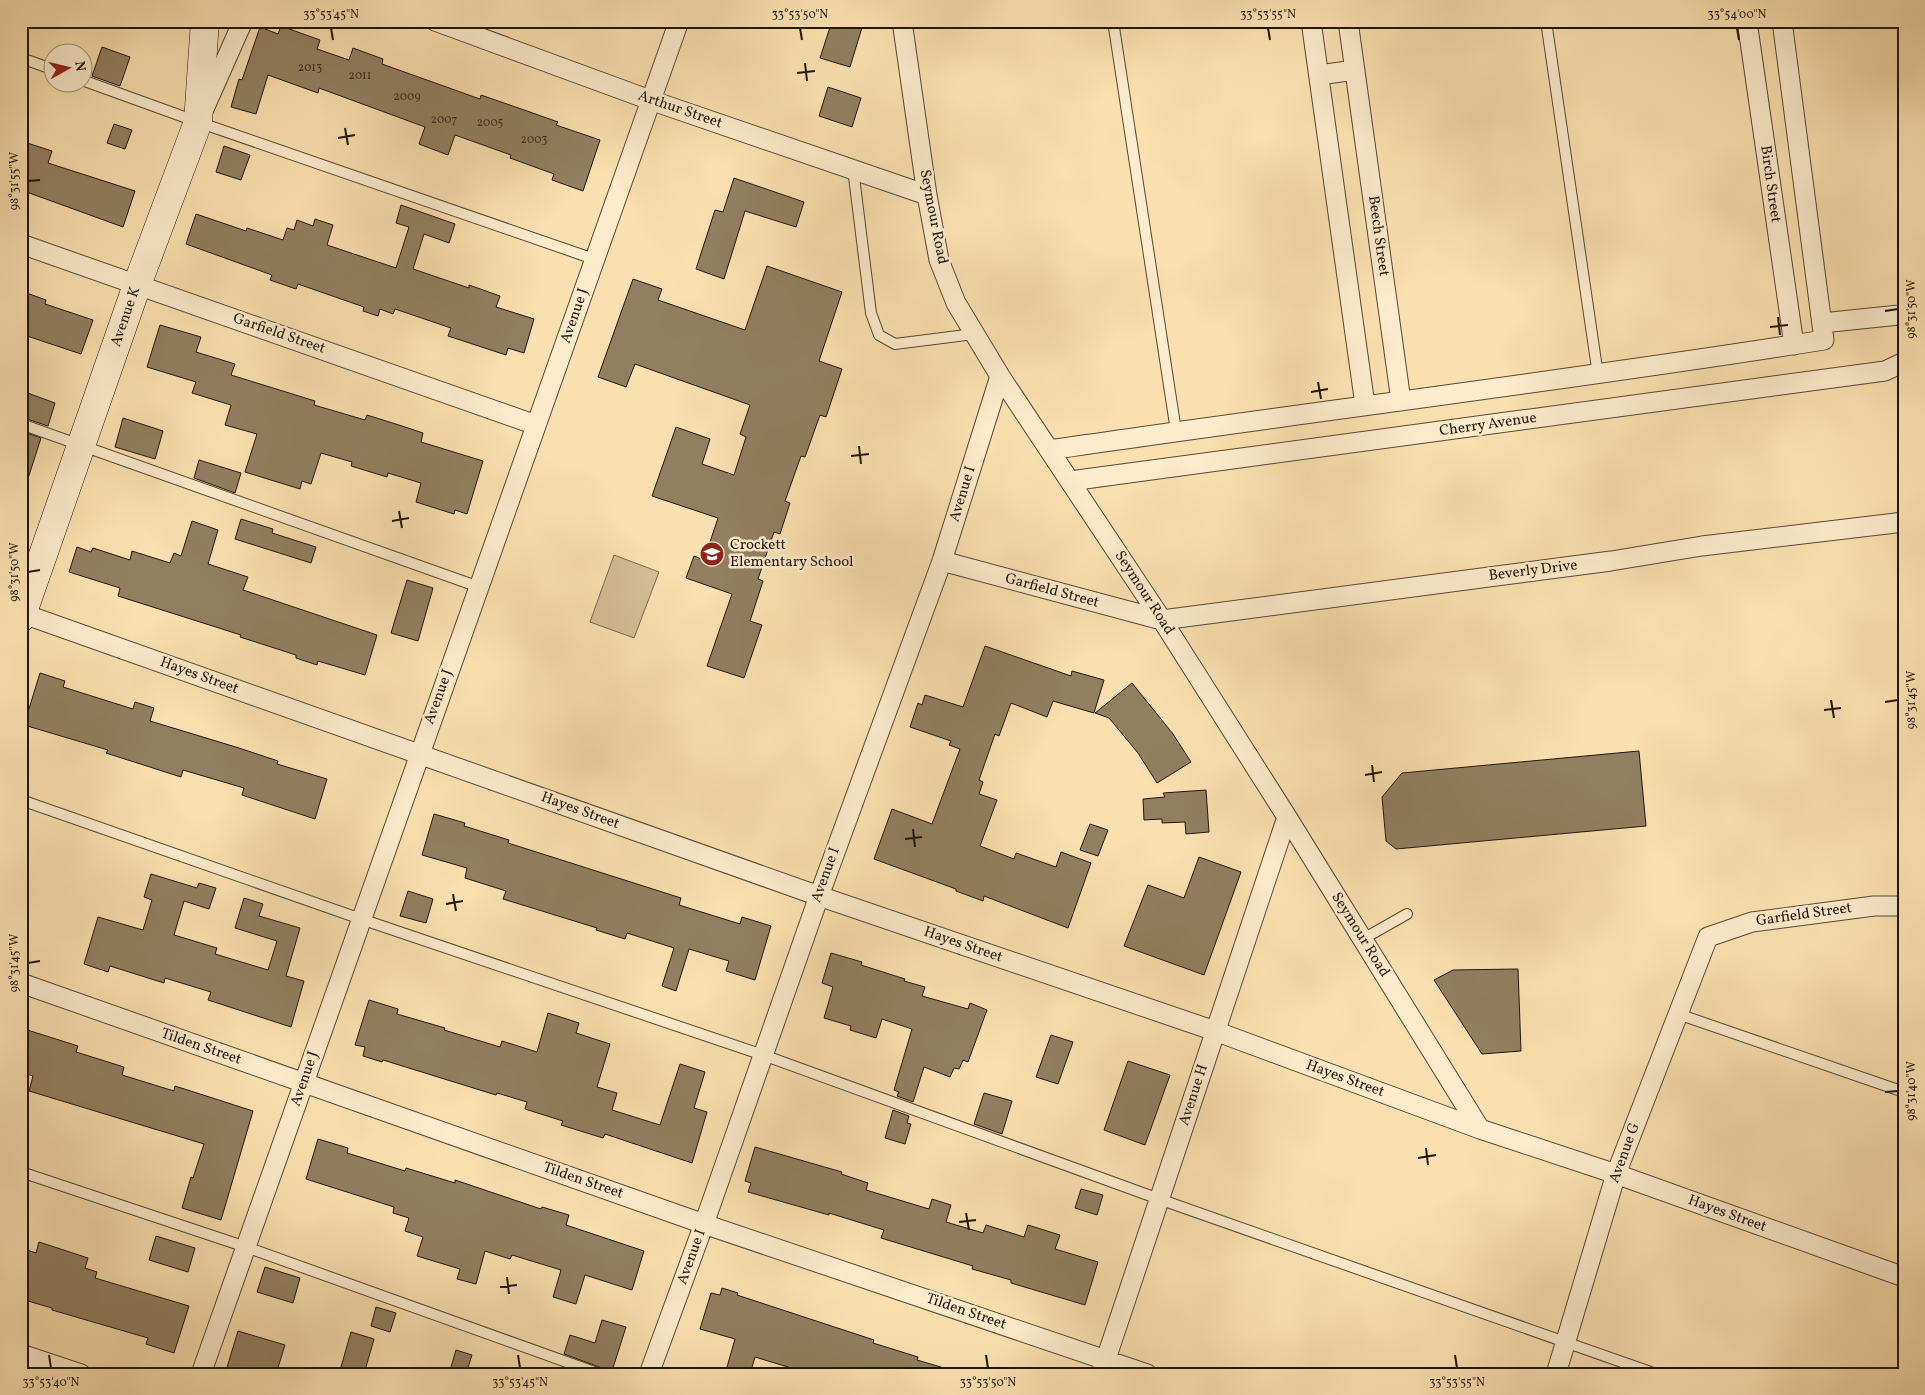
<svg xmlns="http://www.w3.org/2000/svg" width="1925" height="1395" font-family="Vollkorn,serif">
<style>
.green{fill:#d5be94;stroke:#7b6a50}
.building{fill:#927f61;stroke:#21160c}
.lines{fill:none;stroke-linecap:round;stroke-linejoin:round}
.lane-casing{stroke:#574835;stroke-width:12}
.street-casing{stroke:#574835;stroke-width:21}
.secondary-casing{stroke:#21160c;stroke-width:29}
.lane{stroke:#fcebcc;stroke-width:10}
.street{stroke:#fcebcc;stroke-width:19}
.secondary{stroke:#fcebcc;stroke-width:28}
.ticks{fill:none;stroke:#21160c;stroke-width:2}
.labels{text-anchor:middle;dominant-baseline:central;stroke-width:5;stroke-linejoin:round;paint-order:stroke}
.number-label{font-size:12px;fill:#3d3021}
.street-label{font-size:15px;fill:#21160c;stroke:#fcebcc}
.poi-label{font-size:15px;fill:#21160c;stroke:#fcebcc;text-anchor:start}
.neatline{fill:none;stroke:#21160c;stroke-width:2}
.ticks-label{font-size:12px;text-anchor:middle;fill:#21160c}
</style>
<rect width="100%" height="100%" fill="#fae0b0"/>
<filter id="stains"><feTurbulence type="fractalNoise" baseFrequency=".004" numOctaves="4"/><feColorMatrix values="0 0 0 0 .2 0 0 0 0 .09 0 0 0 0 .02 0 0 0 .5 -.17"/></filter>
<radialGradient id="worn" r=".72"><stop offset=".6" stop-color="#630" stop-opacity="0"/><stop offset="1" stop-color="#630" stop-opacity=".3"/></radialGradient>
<path class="green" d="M 614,555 L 659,572 L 634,638 L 590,622 Z"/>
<path class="building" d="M 832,21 L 864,21 L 850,67 L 820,58 Z
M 281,26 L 320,40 L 317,49 L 349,60 L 353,48 L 383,59 L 382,64 L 480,99 L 481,95 L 527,111 L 558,122 L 556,125 L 600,140 L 583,191 L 552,180 L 554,174 L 510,158 L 511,155 L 455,135 L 448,155 L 419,144 L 425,127 L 319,88 L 318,93 L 268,75 L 256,114 L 231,107 L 239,79 L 242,80 L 260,27 L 278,34 Z
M 102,47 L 130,57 L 120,86 L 92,76 Z
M 828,87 L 861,98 L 852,127 L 819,116 Z
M 114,124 L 132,130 L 125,149 L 107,143 Z
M 21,141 L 52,151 L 48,163 L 135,191 L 123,227 L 21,190 Z
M 224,146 L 250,155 L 241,180 L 216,172 Z
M 734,178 L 804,202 L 796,227 L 745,211 L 724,279 L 696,269 L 715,210 L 723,212 Z
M 401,205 L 455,224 L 449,243 L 424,234 L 413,269 L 469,288 L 469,285 L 500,296 L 496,307 L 534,319 L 524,353 L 508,348 L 506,355 L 448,336 L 451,328 L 395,309 L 393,314 L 380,309 L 378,316 L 363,311 L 364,307 L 298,284 L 296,289 L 270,280 L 272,275 L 186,244 L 196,214 L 246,231 L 247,228 L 283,240 L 287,228 L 294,230 L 297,220 L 313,226 L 315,219 L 333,225 L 327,245 L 396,268 L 409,227 L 396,223 Z
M 767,266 L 842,292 L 819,361 L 842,369 L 826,417 L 820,415 L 805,457 L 801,456 L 785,501 L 790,503 L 780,534 L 774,532 L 758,579 L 763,581 L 750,621 L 762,625 L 744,678 L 707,666 L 732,594 L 686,578 L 694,556 L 704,560 L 718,518 L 652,496 L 676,427 L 710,439 L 702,464 L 734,475 L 746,437 L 740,434 L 750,405 L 635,364 L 626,387 L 598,377 L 633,279 L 662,289 L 658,300 L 745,330 Z
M 21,291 L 46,300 L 45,304 L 93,320 L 81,354 L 21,334 Z
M 160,325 L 201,337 L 196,352 L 235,364 L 231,375 L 315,401 L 314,405 L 365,420 L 367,415 L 402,426 L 423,433 L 421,442 L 483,461 L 467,514 L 455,510 L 454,514 L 416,502 L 421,483 L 388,473 L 387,477 L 351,466 L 352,462 L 321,453 L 311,484 L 302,481 L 300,489 L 245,472 L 257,434 L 225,425 L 231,405 L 192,393 L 196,382 L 147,367 Z
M 25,392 L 55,403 L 48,426 L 21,417 L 21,402 Z
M 123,418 L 163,431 L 155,459 L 115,447 Z
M 21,431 L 41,438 L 25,488 L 21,487 Z
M 199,460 L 241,473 L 235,493 L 194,478 Z
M 241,519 L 273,529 L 272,533 L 316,547 L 311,563 L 235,539 Z
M 192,521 L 218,530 L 208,564 L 248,577 L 243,590 L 377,635 L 365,675 L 318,661 L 317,665 L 296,658 L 296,655 L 240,637 L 241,635 L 118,596 L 120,588 L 69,572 L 77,547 L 91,552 L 93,548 L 130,560 L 132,551 L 170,563 L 174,553 L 181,556 Z
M 407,580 L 433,588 L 418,641 L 391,633 Z
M 985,646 L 1071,676 L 1072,671 L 1104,680 L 1094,713 L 1053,701 L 1047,717 L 1011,703 L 999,736 L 995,734 L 979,780 L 983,782 L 979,794 L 997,800 L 980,846 L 1014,859 L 1016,853 L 1056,867 L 1061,852 L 1091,863 L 1068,928 L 984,896 L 983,901 L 956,891 L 956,889 L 874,859 L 892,809 L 932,824 L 960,749 L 949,745 L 951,741 L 910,727 L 918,703 L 922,705 L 925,695 L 963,707 Z
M 40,673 L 65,681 L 63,687 L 133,709 L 135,702 L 154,708 L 150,721 L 239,748 L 278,761 L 277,764 L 327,779 L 315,819 L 242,795 L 244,788 L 183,770 L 181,777 L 106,753 L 108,750 L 24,725 Z
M 1132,683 L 1173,734 L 1191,762 L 1157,783 L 1138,753 L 1109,718 L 1095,713 Z
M 1639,751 L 1646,826 L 1396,849 L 1386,841 L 1382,797 L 1402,773 Z
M 1206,790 L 1209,832 L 1186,834 L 1185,822 L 1162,823 L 1162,819 L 1144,820 L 1143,799 L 1165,797 L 1163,793 Z
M 434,814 L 465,823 L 464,826 L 509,840 L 508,843 L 681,898 L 679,905 L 740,924 L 742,917 L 771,926 L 755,980 L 726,971 L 729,961 L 689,949 L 676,991 L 662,986 L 674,948 L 627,933 L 625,939 L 596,930 L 597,928 L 503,899 L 506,891 L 465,878 L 467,868 L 422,855 Z
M 1090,824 L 1108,830 L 1098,856 L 1080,850 Z
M 1199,857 L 1241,872 L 1204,975 L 1124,946 L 1148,885 L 1184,898 Z
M 151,874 L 197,888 L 199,883 L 216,888 L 209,909 L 184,901 L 174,935 L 217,948 L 215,954 L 268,970 L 277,941 L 235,928 L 244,898 L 263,904 L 259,916 L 300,928 L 286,976 L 304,981 L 291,1027 L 208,1000 L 211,992 L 165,978 L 164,983 L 110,966 L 108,972 L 84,964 L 98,917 L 143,930 L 152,900 L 144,897 Z
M 408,891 L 433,899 L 426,923 L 400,916 Z
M 831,953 L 862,962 L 861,965 L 905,979 L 904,981 L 925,987 L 922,996 L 968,1009 L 970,1003 L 987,1010 L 968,1062 L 963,1060 L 959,1069 L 954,1068 L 950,1077 L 924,1067 L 913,1102 L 897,1096 L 899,1092 L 894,1090 L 912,1029 L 882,1019 L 876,1038 L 850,1030 L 851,1026 L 824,1018 L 833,987 L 822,983 Z
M 1518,969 L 1521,1051 L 1482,1054 L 1434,980 L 1453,970 Z
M 369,1000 L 398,1009 L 397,1014 L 445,1028 L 444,1030 L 500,1047 L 502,1041 L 537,1052 L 548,1013 L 579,1023 L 576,1033 L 610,1044 L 597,1087 L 617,1093 L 612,1110 L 660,1125 L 680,1064 L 705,1072 L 694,1108 L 707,1112 L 692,1163 L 605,1134 L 603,1138 L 561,1125 L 563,1121 L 525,1109 L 527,1102 L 497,1093 L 496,1095 L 383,1060 L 382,1062 L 363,1056 L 365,1047 L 355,1045 Z
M 21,1028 L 78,1046 L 76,1052 L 124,1067 L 122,1075 L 174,1091 L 175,1086 L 253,1111 L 221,1220 L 182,1208 L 191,1177 L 193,1178 L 204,1144 L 29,1091 L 33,1076 L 21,1072 Z
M 1051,1035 L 1073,1042 L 1058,1084 L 1036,1077 Z
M 1128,1061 L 1170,1075 L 1145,1145 L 1104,1130 Z
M 984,1093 L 1012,1101 L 1002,1134 L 974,1124 Z
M 893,1110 L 909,1116 L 907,1123 L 911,1124 L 905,1144 L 885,1138 Z
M 318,1139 L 348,1148 L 347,1153 L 405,1171 L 406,1168 L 455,1183 L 455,1180 L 541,1209 L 542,1207 L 569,1215 L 566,1225 L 644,1251 L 632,1290 L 585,1275 L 576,1304 L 553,1297 L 561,1270 L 512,1255 L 510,1259 L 485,1251 L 476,1284 L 457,1279 L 460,1269 L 417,1256 L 423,1237 L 405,1231 L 409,1218 L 393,1213 L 394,1207 L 306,1179 Z
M 755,1147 L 842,1172 L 841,1174 L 868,1183 L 866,1190 L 929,1209 L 932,1199 L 951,1205 L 946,1222 L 983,1233 L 986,1225 L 1024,1237 L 1028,1225 L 1060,1235 L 1055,1249 L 1098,1262 L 1085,1305 L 1011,1283 L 1011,1280 L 972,1269 L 973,1266 L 881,1238 L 884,1230 L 829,1213 L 829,1215 L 748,1192 L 751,1183 L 745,1181 Z
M 1081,1189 L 1103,1195 L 1097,1215 L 1075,1208 Z
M 156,1236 L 195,1248 L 188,1272 L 149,1260 Z
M 39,1242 L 88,1258 L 85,1268 L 97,1272 L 95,1278 L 189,1306 L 174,1353 L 146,1344 L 148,1338 L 52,1310 L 52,1308 L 21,1299 L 21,1248 L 36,1253 Z
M 265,1267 L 300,1278 L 293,1303 L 257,1292 Z
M 722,1288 L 738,1293 L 737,1295 L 874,1340 L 873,1343 L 918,1357 L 917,1360 L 951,1370 L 950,1374 L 811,1374 L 755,1357 L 750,1374 L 725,1374 L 735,1339 L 700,1329 L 711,1293 L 720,1295 Z
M 376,1307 L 396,1313 L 390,1332 L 371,1326 Z
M 602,1320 L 626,1327 L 611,1374 L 607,1374 L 602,1368 L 564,1354 L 570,1335 L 595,1343 Z
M 238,1331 L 285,1345 L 276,1374 L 225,1374 Z
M 351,1332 L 374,1339 L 364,1374 L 339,1374 Z
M 456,1350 L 472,1355 L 466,1374 L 449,1374 Z"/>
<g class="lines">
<defs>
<path id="lane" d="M 1113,21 L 1176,431
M 1546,21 L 1598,375
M 21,58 L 52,69
M 82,80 L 198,122 L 594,259
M 853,169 L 871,313 L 879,335 L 895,344 L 974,334
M 21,424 L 479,587
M 21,800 L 361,919 L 763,1055 L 1159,1199 L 1656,1374
M 1363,939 L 1407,914
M 1678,1014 L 1904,1092
M 21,1172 L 246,1247 L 600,1374"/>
<path id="street" d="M 435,21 L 650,100 L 927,195
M 902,21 L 927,195 L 939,260 L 956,303 L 1000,376 L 1162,620 L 1287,817 L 1480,1129
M 1311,21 L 1365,405
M 1348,21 L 1401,401
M 1747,21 L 1794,345
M 1319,75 L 1355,70
M 204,109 L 243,21
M 21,244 L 536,425
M 1822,323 L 1899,315 L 1904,317
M 1049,450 C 1308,412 1566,381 1824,340 L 1782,21
M 1070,481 L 1885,371 L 1904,362
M 942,561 L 1162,620 L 1611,561 L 1702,546 L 1904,522
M 21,613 L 819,896 L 1215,1031 L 1480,1129 L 1616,1174 L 1904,1277
M 21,983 L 704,1224 L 1147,1374
M 21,1354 L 81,1374
M 201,1374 L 679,21
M 649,1374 L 704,1224 L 819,896 L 942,561 L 1000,376
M 1101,1374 L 1287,817
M 1556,1374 L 1616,1174 L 1708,937 L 1752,922 L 1874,906 L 1904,906"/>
<path id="secondary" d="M 21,618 L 137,285 L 198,122 L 205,21"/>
</defs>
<use href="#lane" class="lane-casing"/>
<use href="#street" class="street-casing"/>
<use href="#secondary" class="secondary-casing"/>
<use href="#lane" class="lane"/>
<use href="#street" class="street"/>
<use href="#secondary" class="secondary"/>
</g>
<path class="ticks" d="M 331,28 L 333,40M 800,28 L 802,40M 1268,28 L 1270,40M 1737,28 L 1739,40M 805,63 L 807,81M 797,73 L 815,71M 345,128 L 348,145M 338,138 L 355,135M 28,181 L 40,180M 1885,311 L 1898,309M 1778,317 L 1780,335M 1770,327 L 1788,325M 1318,382 L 1321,399M 1311,392 L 1328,389M 859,446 L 861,464M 851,456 L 869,454M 399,511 L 402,528M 392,521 L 409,518M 28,572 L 40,570M 1831,700 L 1834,718M 1885,702 L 1898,700M 1824,710 L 1841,708M 1372,765 L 1374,782M 1365,775 L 1382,772M 913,829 L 915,847M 905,839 L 922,837M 453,894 L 456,911M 446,904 L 463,901M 28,963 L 40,961M 1885,1092 L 1898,1091M 1426,1148 L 1428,1165M 1418,1158 L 1436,1155M 966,1213 L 969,1230M 959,1222 L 976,1220M 507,1277 L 509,1294M 500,1287 L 517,1285M 49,1355 L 51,1368M 518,1355 L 520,1368M 986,1355 L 988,1368M 1455,1355 L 1457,1368"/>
<defs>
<symbol id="school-disc" viewBox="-11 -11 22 22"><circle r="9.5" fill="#8f2418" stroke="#fcebcc"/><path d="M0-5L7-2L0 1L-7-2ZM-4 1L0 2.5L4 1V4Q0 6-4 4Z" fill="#fff"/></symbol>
</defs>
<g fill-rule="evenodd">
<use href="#school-disc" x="698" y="540" width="28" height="28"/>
</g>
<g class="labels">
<g class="number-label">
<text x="310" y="68">2013</text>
<text x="360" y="76">2011</text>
<text x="407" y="97">2009</text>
<text x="444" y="120">2007</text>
<text x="490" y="123">2005</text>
<text x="534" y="140">2003</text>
</g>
<g class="street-label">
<text transform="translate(680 110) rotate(19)">Arthur Street</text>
<text transform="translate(1770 184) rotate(82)">Birch Street</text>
<text transform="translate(933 217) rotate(79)">Seymour Road</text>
<text transform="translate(1378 236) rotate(82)">Beech Street</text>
<text transform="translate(575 316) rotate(-71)">Avenue J</text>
<text transform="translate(126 317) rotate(-71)">Avenue K</text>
<text transform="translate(279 334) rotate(19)">Garfield Street</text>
<text transform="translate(1488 425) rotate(-8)">Cherry Avenue</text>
<text transform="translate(963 494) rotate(-73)">Avenue I</text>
<text transform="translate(1533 571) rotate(-7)">Beverly Drive</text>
<text transform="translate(1052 591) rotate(15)">Garfield Street</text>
<text transform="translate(1144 593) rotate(57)">Seymour Road</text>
<text transform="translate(199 676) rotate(20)">Hayes Street</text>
<text transform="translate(439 697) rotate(-70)">Avenue J</text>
<text transform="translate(580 811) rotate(20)">Hayes Street</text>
<text transform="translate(826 875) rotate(-70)">Avenue I</text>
<text transform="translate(1804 915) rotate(-8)">Garfield Street</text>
<text transform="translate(1360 935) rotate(58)">Seymour Road</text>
<text transform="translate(963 945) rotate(19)">Hayes Street</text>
<text transform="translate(201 1047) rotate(19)">Tilden Street</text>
<text transform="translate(305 1079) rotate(-71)">Avenue J</text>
<text transform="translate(1345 1079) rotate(20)">Hayes Street</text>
<text transform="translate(1194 1095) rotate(-72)">Avenue H</text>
<text transform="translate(1625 1153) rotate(-70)">Avenue G</text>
<text transform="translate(583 1181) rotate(19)">Tilden Street</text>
<text transform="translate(1727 1214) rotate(20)">Hayes Street</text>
<text transform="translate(692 1257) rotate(-70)">Avenue I</text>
<text transform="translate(966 1312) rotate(19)">Tilden Street</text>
</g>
<g class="poi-label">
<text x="730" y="545">Crockett<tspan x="730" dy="17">Elementary School</tspan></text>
</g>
</g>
<rect width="1925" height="1395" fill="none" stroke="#fae0b0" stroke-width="55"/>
<g transform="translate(68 68) rotate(82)"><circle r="24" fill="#fcebcc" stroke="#a4967f"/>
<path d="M0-4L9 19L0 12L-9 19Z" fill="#8f2418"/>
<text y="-8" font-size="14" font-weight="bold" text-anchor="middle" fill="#21160c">N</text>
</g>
<rect x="28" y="28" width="1870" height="1340" class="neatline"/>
<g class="ticks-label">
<text x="331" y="18">33°53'45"N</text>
<text x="800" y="18">33°53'50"N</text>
<text x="1268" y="18">33°53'55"N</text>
<text x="1737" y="18">33°54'00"N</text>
<text transform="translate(14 181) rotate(-90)" y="4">98°31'55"W</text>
<text transform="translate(1911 309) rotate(-90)" y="4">98°31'50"W</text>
<text transform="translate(14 572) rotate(-90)" y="4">98°31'50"W</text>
<text transform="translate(1911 700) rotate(-90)" y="4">98°31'45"W</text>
<text transform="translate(14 963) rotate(-90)" y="4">98°31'45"W</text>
<text transform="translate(1911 1091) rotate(-90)" y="4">98°31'40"W</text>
<text x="51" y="1386">33°53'40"N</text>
<text x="520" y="1386">33°53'45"N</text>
<text x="988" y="1386">33°53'50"N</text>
<text x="1457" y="1386">33°53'55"N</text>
</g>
<rect width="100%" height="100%" filter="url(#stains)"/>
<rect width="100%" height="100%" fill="url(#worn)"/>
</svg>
